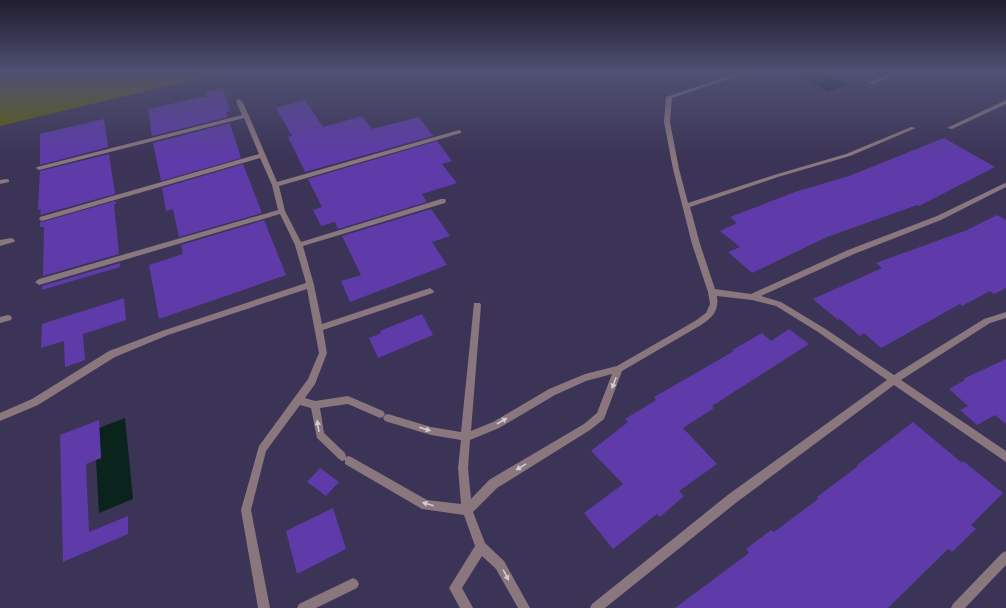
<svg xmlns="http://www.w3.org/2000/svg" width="1006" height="608" font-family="'Golos Text',sans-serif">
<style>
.green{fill:#5b6002}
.water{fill:#0a231c}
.building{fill:#5e3ba9}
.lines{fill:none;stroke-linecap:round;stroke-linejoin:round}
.minor{fill:#8a767d;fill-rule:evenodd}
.oneway{fill:#d2cbd6}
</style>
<rect width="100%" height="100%" fill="#3b3456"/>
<path class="green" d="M 0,72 L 226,72 L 0,126 Z"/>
<path class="water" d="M 794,72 L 824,72 L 847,85 L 828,92 Z
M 125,418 L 133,499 L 99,513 L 96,460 L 101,458 L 99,428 Z"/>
<path class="building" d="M 223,88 L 230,111 L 226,112 L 228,117 L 152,136 L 148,109 L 207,96 L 206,92 Z
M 305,100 L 323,127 L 362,116 L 372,129 L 419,117 L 433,136 L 305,172 L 288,137 L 292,136 L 276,108 Z
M 104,119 L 108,147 L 40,165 L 40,134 Z
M 230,123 L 241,158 L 161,181 L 153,143 Z
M 944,138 L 995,167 L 919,206 L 917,205 L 827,237 L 752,273 L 728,252 L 740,247 L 720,231 L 737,223 L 730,217 L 795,192 L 849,176 Z
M 437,141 L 452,161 L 442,164 L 457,183 L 422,194 L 427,202 L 338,229 L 335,222 L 321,226 L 313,210 L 322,207 L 308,179 Z
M 109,154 L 115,194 L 40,215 L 41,209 L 38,210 L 40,171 Z
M 243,164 L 262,213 L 179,237 L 173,209 L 166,211 L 162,188 Z
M 115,201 L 116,204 L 114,204 L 119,254 L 43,276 L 44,227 L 40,227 L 40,221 L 42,222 Z
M 431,209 L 450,236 L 432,242 L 447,265 L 350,302 L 341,281 L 361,275 L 342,236 Z
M 997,215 L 1006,220 L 1006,288 L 994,294 L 990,291 L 962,306 L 960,304 L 881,348 L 864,333 L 860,336 L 840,319 L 838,320 L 813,299 L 882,268 L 876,263 L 967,230 Z
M 264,220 L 286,275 L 159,319 L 149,265 L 183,254 L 181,245 Z
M 120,263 L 120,267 L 42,290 L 42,286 Z
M 124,298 L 126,320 L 83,334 L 85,360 L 65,367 L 64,341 L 41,348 L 42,324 Z
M 422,314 L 433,335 L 378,358 L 369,338 L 381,333 L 380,331 Z
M 789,329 L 809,344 L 712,406 L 714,408 L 683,428 L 717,464 L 679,491 L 684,496 L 660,517 L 657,514 L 613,549 L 584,513 L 623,484 L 591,451 L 628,422 L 625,419 L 656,400 L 654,397 L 734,351 L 732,350 L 762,333 L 771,341 Z
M 1006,359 L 1006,424 L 995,415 L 977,425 L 960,410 L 968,406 L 949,389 L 965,380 L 963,379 Z
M 99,420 L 101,458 L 86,464 L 89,532 L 128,516 L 128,534 L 63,562 L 60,435 Z
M 913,422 L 962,463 L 963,461 L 1003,493 L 971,525 L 976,529 L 952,552 L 948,549 L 888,608 L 675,608 L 749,553 L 746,549 L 771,530 L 774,532 L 818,499 L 817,497 L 858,466 L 857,465 Z
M 320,468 L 339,482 L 326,496 L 307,482 Z
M 333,508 L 346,549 L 297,574 L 286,531 Z"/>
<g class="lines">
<path class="minor" d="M 741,72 L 749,72 L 672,98 L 670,122 L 679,169 L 688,203 L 774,175 L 846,154 L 911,127 L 916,128 L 850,156 L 778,177 L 690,207 L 700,244 L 715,289 L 751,294 L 848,250 L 937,216 L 1003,184 L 1006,183 L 1006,187 L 941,220 L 854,254 L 761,296 L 781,302 L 824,328 L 894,375 L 984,319 L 1006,312 L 1006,318 L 990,323 L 901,380 L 1006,451 L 1006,462 L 894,385 L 737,502 L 605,608 L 590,608 L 592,604 L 729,494 L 887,380 L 818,332 L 776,306 L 752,300 L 717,296 C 719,311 713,317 701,325 L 622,371 L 604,419 L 590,430 L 497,488 L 473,512 L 485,543 L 504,561 L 530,608 L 518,608 L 496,569 L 482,556 L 462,588 L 473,608 L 460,608 L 449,588 L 475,546 L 464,515 L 422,509 L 345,464 L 345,460 L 342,461 L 339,459 L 317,438 L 311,408 L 300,405 L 266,451 L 251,510 L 270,608 L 258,608 L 241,510 L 259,446 L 308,379 L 319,353 L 307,289 L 168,335 L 115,357 L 38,405 L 0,421 L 0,413 L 32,399 L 109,351 L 162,331 L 306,283 L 295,245 L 280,214 L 39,285 L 35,282 L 39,279 L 278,210 L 272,185 L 260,158 L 42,221 L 39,219 L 40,217 L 259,154 L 244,118 L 39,170 L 36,168 L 37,167 L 242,115 L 236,101 L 239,99 L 242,101 L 249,116 L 277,182 L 459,130 L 461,131 L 461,133 L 279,186 L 285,211 L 301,242 L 441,199 L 445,199 L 446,201 L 445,203 L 303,246 L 314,285 L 322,324 L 430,288 L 434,291 L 433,293 L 323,330 L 327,353 L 315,384 L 305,398 L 315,401 L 348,396 L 383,411 L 385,414 L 383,417 L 380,418 L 348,404 L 320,408 L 324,433 L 345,453 L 346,457 L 349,456 L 353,458 L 427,500 L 461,504 L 458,468 L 461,440 L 431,435 L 388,422 L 385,421 L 383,418 L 385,415 L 388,414 L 431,427 L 461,432 L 474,303 L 480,303 L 481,305 L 471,431 L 493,422 L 549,389 L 585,374 L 617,366 L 695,321 L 706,313 L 710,304 L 708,292 L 692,244 L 673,169 L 664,122 L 666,97 ZM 612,374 L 597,413 L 584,424 L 489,480 L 471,499 L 468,468 L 470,440 L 499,428 L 555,395 L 586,381 Z
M 894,72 L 902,72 L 873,84 L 868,83 Z
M 1006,100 L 1006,104 L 952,129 L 947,128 Z
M 7,179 L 9,180 L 9,182 L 0,184 L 0,180 Z
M 11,238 L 15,240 L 14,242 L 0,246 L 0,240 Z
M 8,315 L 11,316 L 12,318 L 11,320 L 0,323 L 0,317 Z
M 1006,551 L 1006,565 L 965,608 L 951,608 L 953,604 L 1002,553 Z
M 353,578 L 357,580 L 359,584 L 357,588 L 316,608 L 297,608 L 299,604 Z"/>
</g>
<defs><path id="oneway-solid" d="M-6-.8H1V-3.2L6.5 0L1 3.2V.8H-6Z"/></defs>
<g class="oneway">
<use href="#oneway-solid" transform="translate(614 383) rotate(111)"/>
<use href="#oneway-solid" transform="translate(502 421) rotate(-30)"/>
<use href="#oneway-solid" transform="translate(318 426) rotate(-99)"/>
<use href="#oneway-solid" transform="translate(425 429) rotate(17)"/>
<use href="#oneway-solid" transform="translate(521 467) rotate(149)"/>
<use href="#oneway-solid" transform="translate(428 504) rotate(-164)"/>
<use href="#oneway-solid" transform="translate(506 575) rotate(62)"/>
</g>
<linearGradient id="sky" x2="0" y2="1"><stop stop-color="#201d2f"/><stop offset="0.46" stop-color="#4f5073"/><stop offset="1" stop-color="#4f5073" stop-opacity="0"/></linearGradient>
<rect width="1006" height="157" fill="url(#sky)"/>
</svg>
